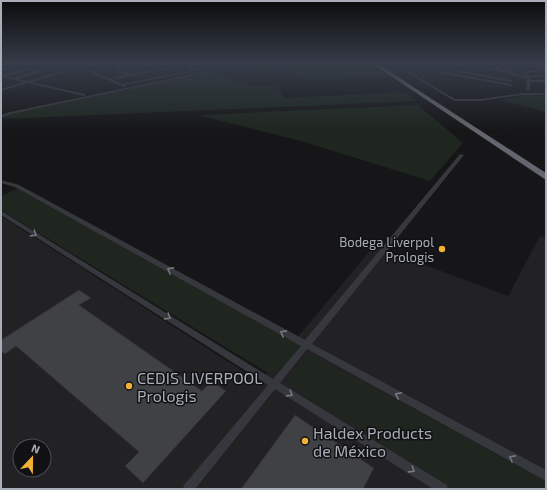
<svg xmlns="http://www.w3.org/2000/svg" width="547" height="490" font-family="'Exo 2',sans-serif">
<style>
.built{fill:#222225;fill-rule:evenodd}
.green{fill:#1e261f}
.building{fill:#404145;stroke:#303034}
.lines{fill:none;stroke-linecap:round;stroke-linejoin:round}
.minor{fill:#37383d;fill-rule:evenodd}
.tertiary{fill:#37383d;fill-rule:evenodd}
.motorway{fill:#63666e;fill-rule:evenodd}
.oneway{stroke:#757881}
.poi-dot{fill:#f2b134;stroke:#111113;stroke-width:1.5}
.labels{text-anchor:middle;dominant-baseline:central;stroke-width:3;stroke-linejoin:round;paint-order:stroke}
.poi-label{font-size:13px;fill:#a8adb8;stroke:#111113;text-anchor:end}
.near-poi-label{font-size:16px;fill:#a8adb8;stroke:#111113;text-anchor:start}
</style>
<rect width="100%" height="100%" fill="#161618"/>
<path class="built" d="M 1,216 L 260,382 L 374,246 L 508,296 L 540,236 L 546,238 L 546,489 L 1,489 ZM 20,446 L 44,446 L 44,470 L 20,470 Z"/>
<path class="green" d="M 249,64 L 370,64 L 387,76 L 310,80 L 281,68 L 258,72 L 239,66 Z
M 211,71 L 249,85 L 250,87 L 277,86 L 284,98 L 405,92 L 417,101 L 3,119 L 8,114 Z
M 525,95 L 546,96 L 546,112 L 500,100 Z
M 418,105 L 463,143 L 430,181 L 304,142 L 199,115 Z
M 18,188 L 301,345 C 292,356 282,374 268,373 L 1,210 L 1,196 Z
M 310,353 L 546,481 L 546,489 L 454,489 L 289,386 L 287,379 L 307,354 Z"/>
<path class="building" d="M 79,290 L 91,298 L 79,305 L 202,391 L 211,381 L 226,391 L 143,483 L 125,466 L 139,452 L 16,346 L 5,354 L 1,351 L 1,340 Z
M 295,415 L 374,468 L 363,489 L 241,489 Z"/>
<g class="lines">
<path class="minor" d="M 1,64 L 7,64 L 1,66 Z
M 26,64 L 29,64 L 1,71 L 1,69 Z
M 71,64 L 74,64 L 50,70 L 41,66 L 42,65 L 50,68 Z
M 88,64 L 91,64 L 83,67 L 122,84 L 194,70 L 186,67 L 187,65 L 198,69 L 227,64 L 231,64 L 125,85 L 126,86 L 124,87 L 80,68 L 31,82 L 85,94 L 85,96 L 84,96 L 28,83 L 1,91 L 1,89 L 24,82 L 1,77 L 1,75 L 28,68 L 40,71 L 40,73 L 17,79 L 28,81 L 78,67 L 78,65 L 81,66 ZM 28,70 L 35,72 L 13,78 L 6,76 Z
M 102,64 L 105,64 L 115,68 L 127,64 L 130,64 L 118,69 L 125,72 L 146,64 L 149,64 L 128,73 L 132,74 L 178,66 L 179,67 L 115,79 L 114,77 L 128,75 L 123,74 Z
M 394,64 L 396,64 L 455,99 L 481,99 L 523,93 L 546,93 L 546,95 L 523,95 L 481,101 L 454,101 Z
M 423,64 L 512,80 L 514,81 L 512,82 L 425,66 L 425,69 L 428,69 L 512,84 L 511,86 L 427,71 L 423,69 Z
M 437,64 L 449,66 L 448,67 L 437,65 Z
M 455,64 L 498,70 L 492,64 L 494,64 L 503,70 L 510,71 L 502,64 L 504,64 L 511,68 L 514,74 L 526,76 L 520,68 L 513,69 L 512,68 L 546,65 L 546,67 L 523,68 L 525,71 L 546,69 L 546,71 L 526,73 L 529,76 L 546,74 L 546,76 L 529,78 L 530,80 L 546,80 L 546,82 L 530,82 L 530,90 L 528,91 L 526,90 L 527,78 L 512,76 L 510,72 L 509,73 L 502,72 L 456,65 Z
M 460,154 L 464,155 L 312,344 L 546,470 L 546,481 L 307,349 L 280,383 L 447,485 L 448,489 L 433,489 L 275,389 L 195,489 L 183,489 L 184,485 L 268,385 L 1,215 L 1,211 L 3,212 L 273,379 L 301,346 L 15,187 L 1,183 L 1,180 L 19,185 L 305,340 Z"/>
<path class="tertiary" d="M 242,64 L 247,64 L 11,114 L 1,118 L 1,115 L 10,112 Z"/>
<path class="motorway" d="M 373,64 L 378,64 L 546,173 L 546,180 Z"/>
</g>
<defs><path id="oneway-chevron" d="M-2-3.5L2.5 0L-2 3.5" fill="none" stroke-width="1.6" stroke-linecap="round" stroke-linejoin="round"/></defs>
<g class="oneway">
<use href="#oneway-chevron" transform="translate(34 234) rotate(32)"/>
<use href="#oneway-chevron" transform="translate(170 270) rotate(-151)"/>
<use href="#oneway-chevron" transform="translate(168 317) rotate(32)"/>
<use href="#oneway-chevron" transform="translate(283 333) rotate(-151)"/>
<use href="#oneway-chevron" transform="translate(290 394) rotate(32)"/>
<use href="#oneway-chevron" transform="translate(398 395) rotate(-152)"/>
<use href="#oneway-chevron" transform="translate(512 458) rotate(-151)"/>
<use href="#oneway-chevron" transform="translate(412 470) rotate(32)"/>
</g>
<linearGradient id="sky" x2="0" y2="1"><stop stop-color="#0c0c0d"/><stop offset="0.48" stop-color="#363c48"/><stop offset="1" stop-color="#363c48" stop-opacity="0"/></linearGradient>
<rect width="547" height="132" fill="url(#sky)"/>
<g class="poi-dot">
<circle cx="442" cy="249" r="4"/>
<circle cx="129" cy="386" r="4"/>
<circle cx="305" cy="441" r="4"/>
</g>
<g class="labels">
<g class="poi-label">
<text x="434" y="242">Bodega Liverpol<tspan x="434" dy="15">Prologis</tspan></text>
</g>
<g class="near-poi-label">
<text x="137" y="377">CEDIS LIVERPOOL<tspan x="137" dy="18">Prologis</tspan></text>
<text x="313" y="432">Haldex Products<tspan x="313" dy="18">de México</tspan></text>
</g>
</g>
<rect width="547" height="490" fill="none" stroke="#a8adb8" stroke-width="4"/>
<g transform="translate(32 458) rotate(22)"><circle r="19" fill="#111113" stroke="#4d4f55"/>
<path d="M0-3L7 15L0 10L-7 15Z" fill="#f2b134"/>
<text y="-6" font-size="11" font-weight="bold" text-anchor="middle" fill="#a8adb8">N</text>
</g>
</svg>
